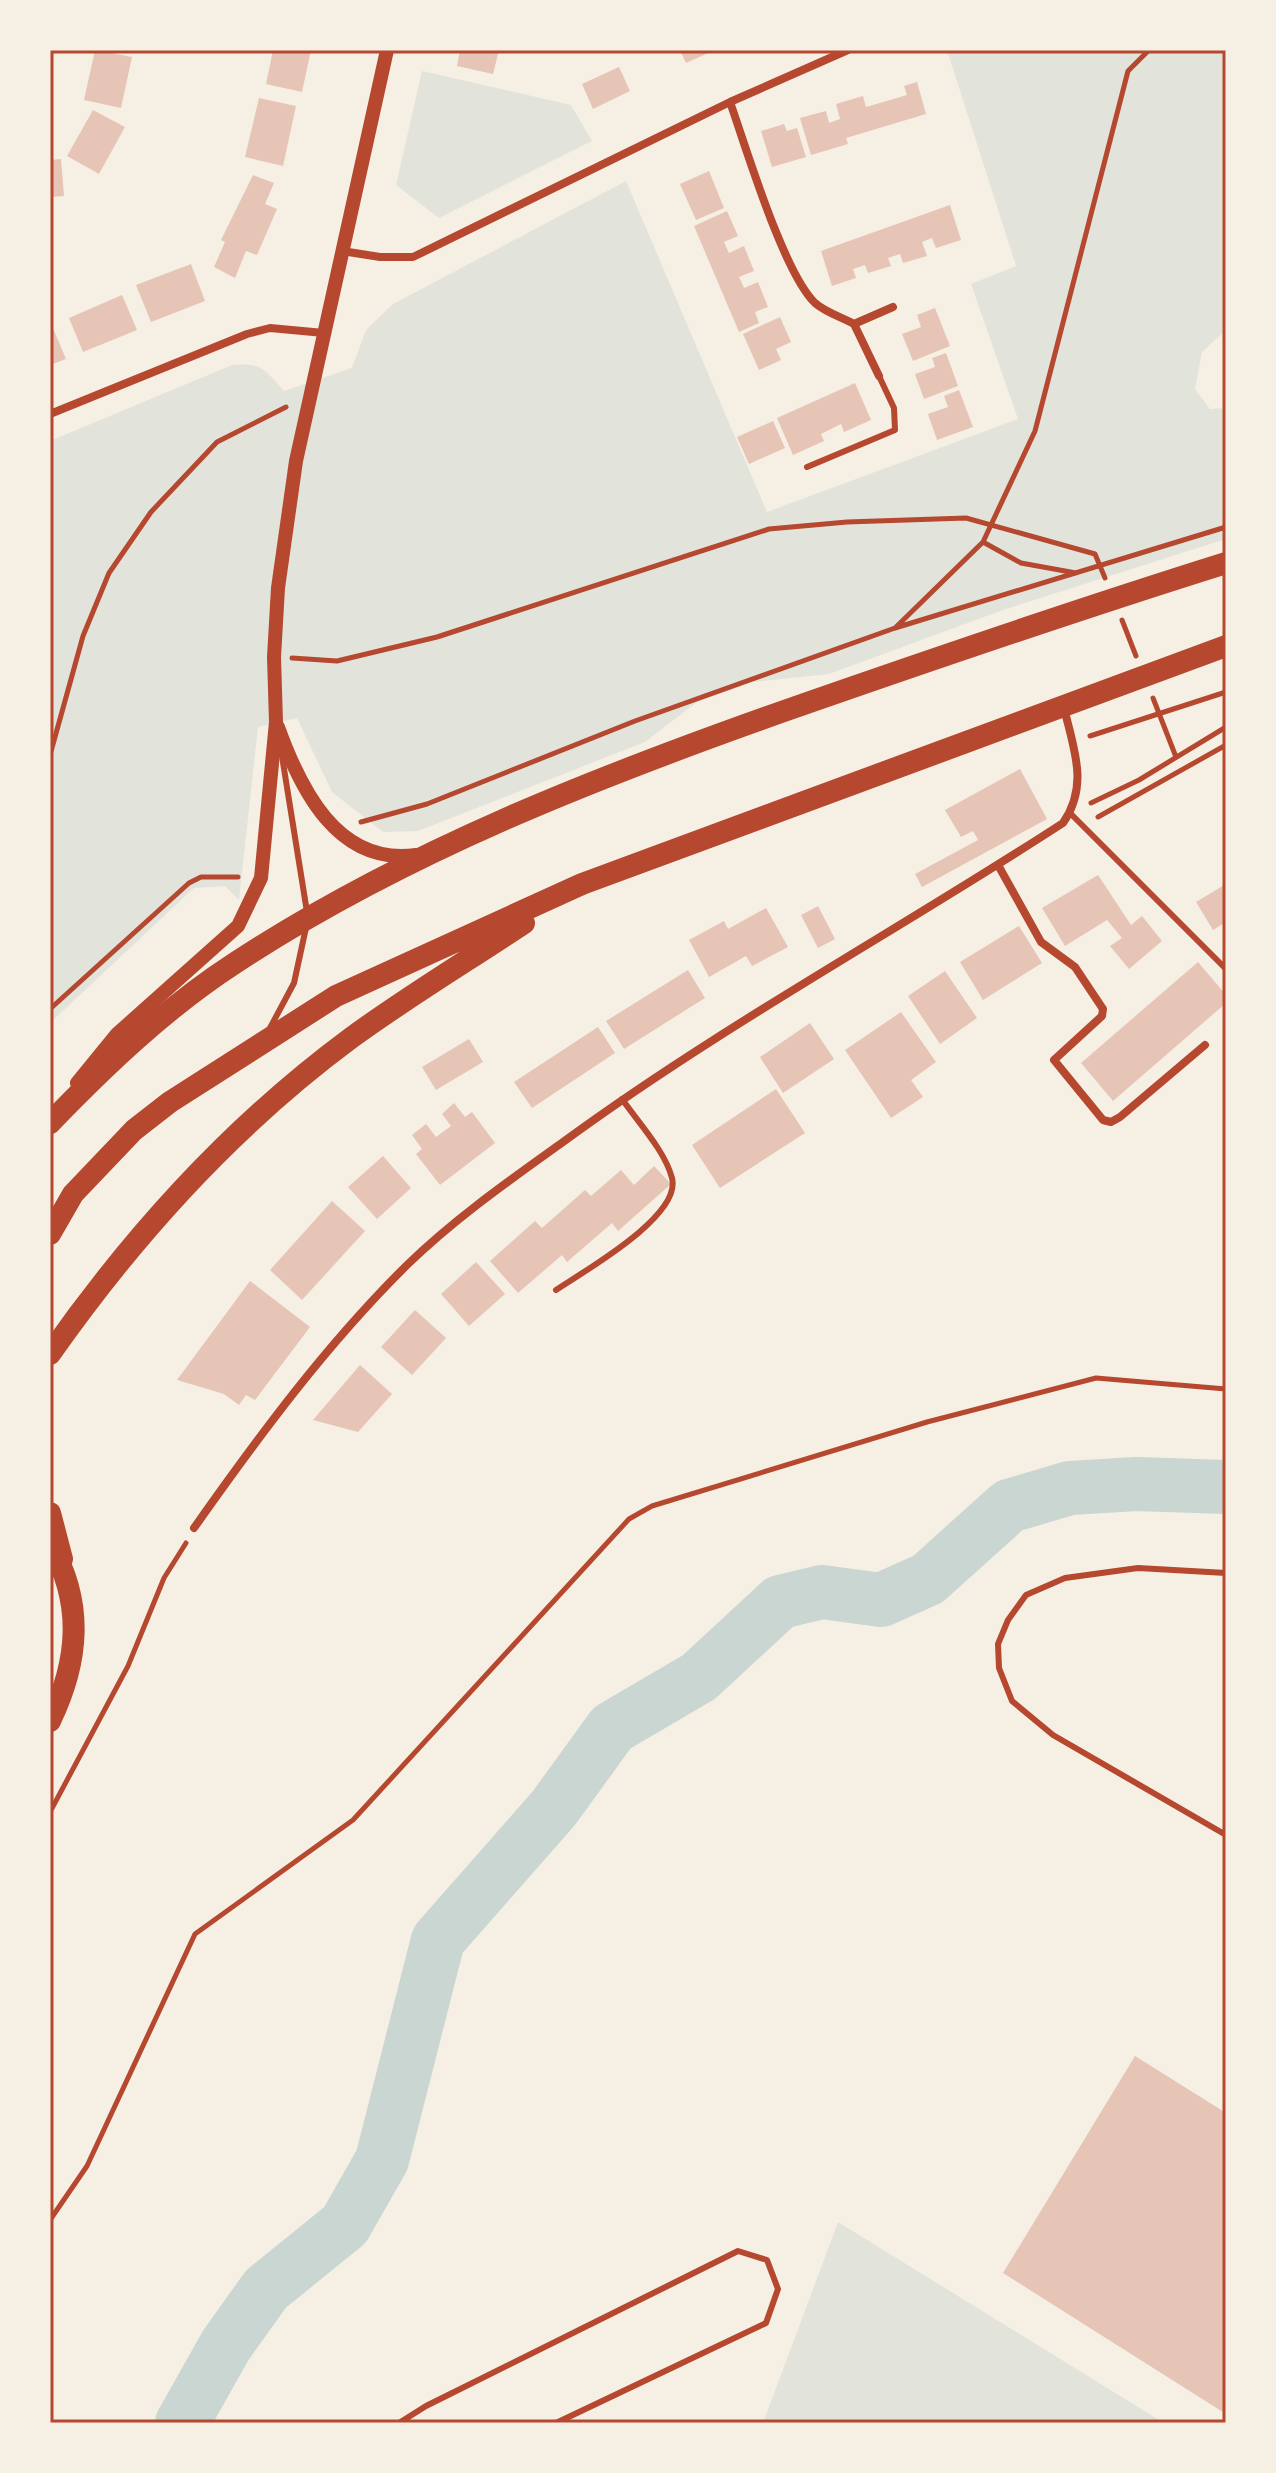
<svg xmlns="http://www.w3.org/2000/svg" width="1276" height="2473" font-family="'DM Sans',sans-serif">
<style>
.green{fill:#e2e4dc}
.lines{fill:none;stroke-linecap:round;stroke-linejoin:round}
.river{stroke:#c9d6d2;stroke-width:54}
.building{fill:#e6c5b7}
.path{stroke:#b5482f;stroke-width:5}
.service{stroke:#b5482f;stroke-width:6}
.minor{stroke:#b5482f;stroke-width:8}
.tertiary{stroke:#b5482f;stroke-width:14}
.trunk{stroke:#b5482f;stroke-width:22}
.neatline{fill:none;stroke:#b5482f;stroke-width:3}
</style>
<rect width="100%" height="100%" fill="#f6efe4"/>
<path class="green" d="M 947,50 L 1226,50 L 1226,330 L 1202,352 L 1195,389 L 1210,409 L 1226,408 L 1226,539 L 1003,610 L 829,674 L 752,682 L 697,702 L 645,742 L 418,831 L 383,832 L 332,792 L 297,718 L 258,727 L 239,900 L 225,886 L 194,888 L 50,1023 L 50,441 L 232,365 C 262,362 265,370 284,391 L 352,368 L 366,330 L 393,304 L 626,181 L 767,512 L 1018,419 L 971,284 L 1016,266 Z
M 422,71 L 571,105 L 592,141 L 439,218 L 396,185 Z
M 838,2222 L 1164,2423 L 763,2423 Z"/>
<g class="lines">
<path class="river" d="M 182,2423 L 226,2345 L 266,2289 L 345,2225 L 382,2160 L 438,1940 L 554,1808 L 612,1728 L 699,1677 L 780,1602 L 822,1592 L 881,1600 L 928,1579 L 1009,1506 L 1070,1488 L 1136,1484 L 1226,1487"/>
</g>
<path class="building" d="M 95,50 L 132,57 L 121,108 L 84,100 Z
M 273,50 L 311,50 L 302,92 L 266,84 Z
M 460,50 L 499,50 L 493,74 L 457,66 Z
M 680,50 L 715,50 L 686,63 Z
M 619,67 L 630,91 L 593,109 L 582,84 Z
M 917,82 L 926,114 L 846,138 L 848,144 L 811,155 L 800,118 L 826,111 L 829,123 L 840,119 L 836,104 L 863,96 L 866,107 L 907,95 L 904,86 Z
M 259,98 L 296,106 L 283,166 L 245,157 Z
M 93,110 L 125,127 L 99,174 L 67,156 Z
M 784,124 L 787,131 L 797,128 L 806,157 L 772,167 L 761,131 Z
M 61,159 L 64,196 L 50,197 L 50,160 Z
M 709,171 L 724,208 L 696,220 L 680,184 Z
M 253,175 L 274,183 L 265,204 L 277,209 L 257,255 L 246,251 L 235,278 L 214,267 L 225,242 L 221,240 Z
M 950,205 L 961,240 L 936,248 L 932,238 L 922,242 L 927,256 L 903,263 L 900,254 L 888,258 L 891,266 L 868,273 L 865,265 L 853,269 L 856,278 L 832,286 L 821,251 Z
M 727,211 L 738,236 L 724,242 L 729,253 L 744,246 L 754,271 L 739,277 L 744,288 L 758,282 L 768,307 L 755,312 L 759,323 L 739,332 L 694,226 Z
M 191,264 L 205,301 L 151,322 L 136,285 Z
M 122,295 L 137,330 L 83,352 L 69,318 Z
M 935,308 L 950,346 L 913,361 L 902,334 L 921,327 L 917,315 Z
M 780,317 L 791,342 L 776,349 L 781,360 L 759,370 L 743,334 Z
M 50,321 L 66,359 L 50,365 Z
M 946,353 L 958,386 L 924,399 L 915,374 L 935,367 L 932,358 Z
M 855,383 L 871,420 L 844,432 L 841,424 L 821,434 L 824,441 L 793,455 L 777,418 Z
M 959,390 L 973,427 L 937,440 L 928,414 L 948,407 L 944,396 Z
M 773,421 L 785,448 L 749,464 L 737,437 Z
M 1020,769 L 1047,819 L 922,887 L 915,874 L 978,840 L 973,831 L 961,837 L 945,810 Z
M 1098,875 L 1131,925 L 1142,916 L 1162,941 L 1129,969 L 1110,946 L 1122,938 L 1107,920 L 1065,946 L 1042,908 Z
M 1226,884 L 1226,922 L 1213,930 L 1196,902 Z
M 818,906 L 835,939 L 818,948 L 801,915 Z
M 766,908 L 788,947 L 752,966 L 746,956 L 709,977 L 689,940 L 724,921 L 728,929 Z
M 1019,926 L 1042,963 L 983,1000 L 960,962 Z
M 1198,962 L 1226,995 L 1226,1003 L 1113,1101 L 1081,1063 Z
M 688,970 L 705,998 L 624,1049 L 606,1021 Z
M 945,971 L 977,1018 L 940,1044 L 908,996 Z
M 901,1012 L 936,1062 L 911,1080 L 923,1097 L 891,1118 L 845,1050 Z
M 810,1023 L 834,1059 L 783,1093 L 760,1057 Z
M 598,1027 L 615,1053 L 532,1108 L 514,1082 Z
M 469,1039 L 483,1062 L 436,1090 L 422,1067 Z
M 776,1089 L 805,1133 L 720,1188 L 692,1145 Z
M 454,1103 L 465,1117 L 472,1112 L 495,1143 L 440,1185 L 416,1154 L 422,1149 L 412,1135 L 426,1124 L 436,1137 L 451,1126 L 442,1114 Z
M 383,1156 L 411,1188 L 377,1219 L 348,1187 Z
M 654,1166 L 671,1184 L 618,1231 L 612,1223 L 567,1262 L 562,1255 L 518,1293 L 490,1261 L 535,1221 L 542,1228 L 585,1190 L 591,1196 L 621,1170 L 634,1185 Z
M 332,1201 L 365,1231 L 302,1300 L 270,1270 Z
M 476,1262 L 505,1294 L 469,1326 L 441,1294 Z
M 250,1281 L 310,1327 L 255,1400 L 246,1395 L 239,1405 L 224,1394 L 177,1380 Z
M 415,1310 L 446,1338 L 412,1375 L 381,1347 Z
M 360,1365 L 392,1394 L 358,1432 L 313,1420 Z
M 1135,2056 L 1226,2113 L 1226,2414 L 1003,2273 Z"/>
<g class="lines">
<path class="path" d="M 983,542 L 1021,563 L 1076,573
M 1122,620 L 1136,656
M 895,628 L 983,542 L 1035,431 L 1128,71 L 1149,50
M 292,658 L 337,661 L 437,637 L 769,529 L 847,522 L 966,518 L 1095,554 L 1105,578
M 1153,698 L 1176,757
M 1090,736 L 1226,692
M 50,755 L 83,636 L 109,573 L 151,512 L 217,442 L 286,407
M 1091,803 L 1139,780 L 1226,727
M 1098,817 L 1226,745
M 361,822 L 427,804 L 635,721 L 895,628 L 1226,527
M 50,1009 L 189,883 L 201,877 L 238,877
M 50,1812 L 128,1666 L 164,1578 L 186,1543
M 50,2220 L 87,2166 L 195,1934 L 353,1820 L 629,1519 L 652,1506 L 927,1422 L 1096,1378 L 1226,1389"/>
<path class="service" d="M 807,467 L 895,430 L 894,408 L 879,376
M 281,750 L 307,912
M 1070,813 L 1226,969
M 270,1028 L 294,983 L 307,923
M 556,1290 C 584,1271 682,1216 672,1178 C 665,1151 638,1122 622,1099
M 1226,1573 L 1138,1568 L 1065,1578 L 1026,1595 L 1008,1620 L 998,1644 L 999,1668 L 1012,1701 L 1053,1735 L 1226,1835
M 399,2423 L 426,2406 L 738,2251 L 767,2260 L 778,2289 L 766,2323 L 556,2423"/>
<path class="minor" d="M 730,102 C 746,147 783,272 815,303 C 825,312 841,317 854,324 L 893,307
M 342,251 L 380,257 L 413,257 L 730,102 L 848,50
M 854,324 L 879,376
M 50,414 L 247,334 L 270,328 L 324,333
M 998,865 L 1041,942 L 1075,967 L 1103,1009 L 1102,1016 L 1054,1060 L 1103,1120 L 1111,1122 L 1120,1117 L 1205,1045
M 194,1528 C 259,1436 326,1345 407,1265 C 454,1219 510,1180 563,1142 C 723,1025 897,931 1063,823 C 1089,785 1074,750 1064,708"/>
<path class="tertiary" d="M 278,727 C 300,788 337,866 416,855
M 77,1083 L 117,1034 L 238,926 L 261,878 L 276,722 L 274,657 L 278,588 L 296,461 L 387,50"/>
<path class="trunk" d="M 50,1123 C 106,1065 167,1007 235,963 C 404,852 597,777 787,710 C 933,659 1079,609 1226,563
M 50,1234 L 73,1194 L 134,1130 L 170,1102 L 336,996 L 582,884 L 1226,646
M 50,1354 C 135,1233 232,1126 351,1038 C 407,997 467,961 524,923
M 50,1513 L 62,1559
M 50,1544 C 84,1603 79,1661 50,1721"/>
</g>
<rect width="1276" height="2473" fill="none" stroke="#f6efe4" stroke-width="104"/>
<rect x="52" y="52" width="1172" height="2369" class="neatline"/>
</svg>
